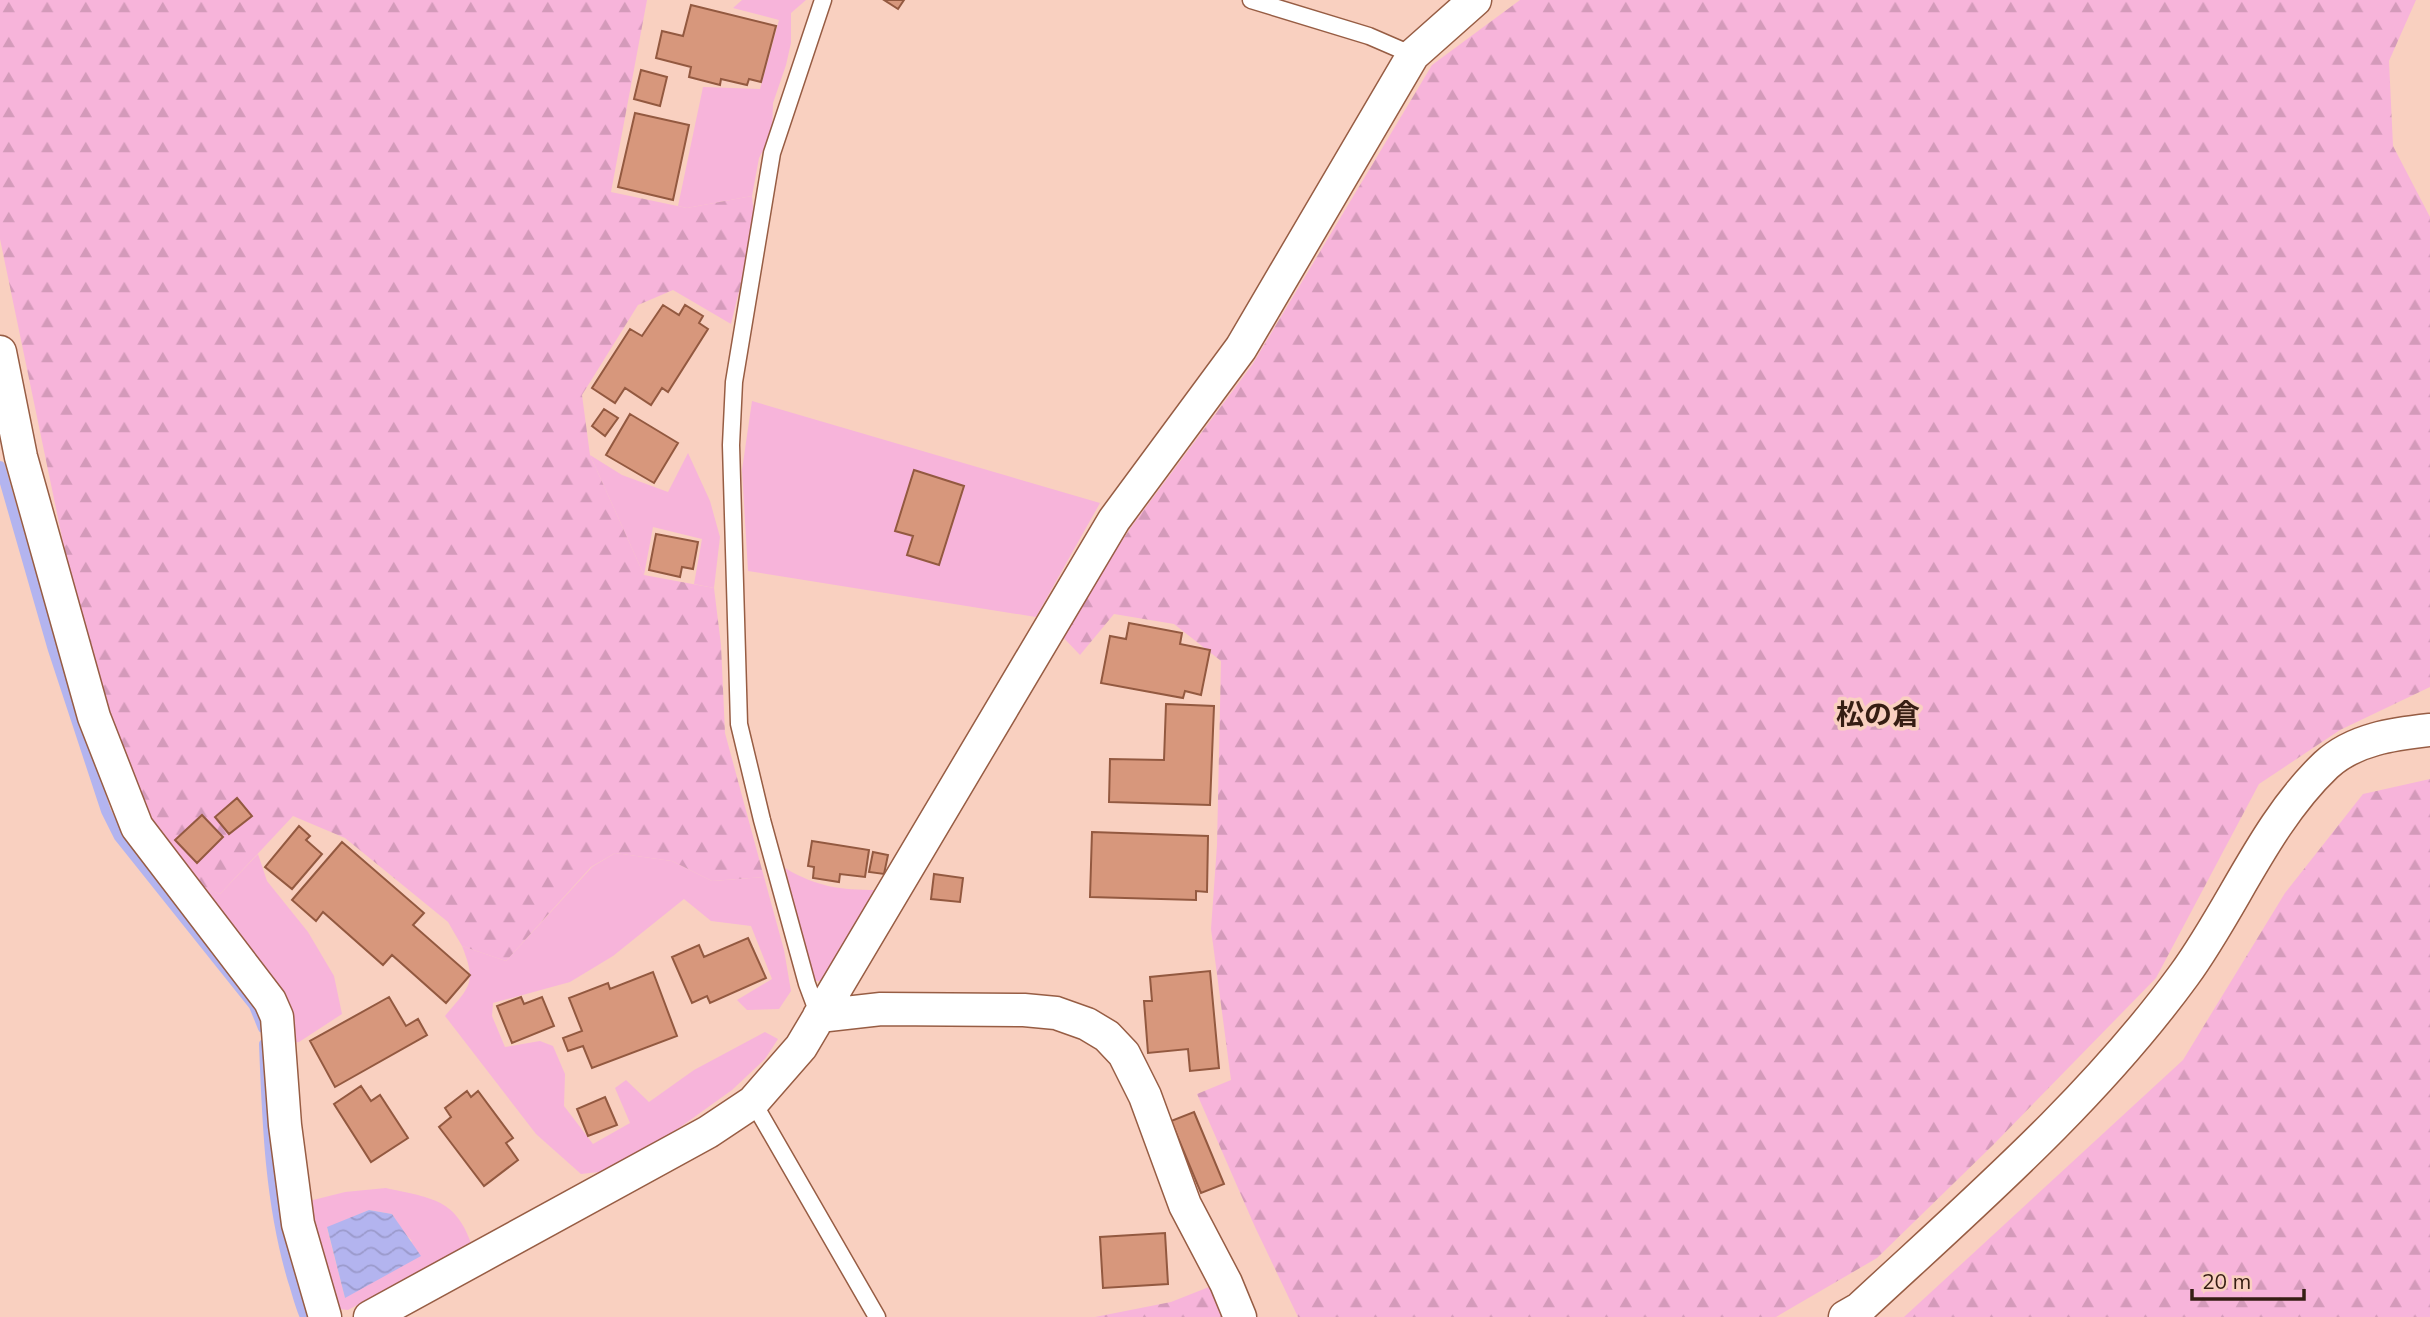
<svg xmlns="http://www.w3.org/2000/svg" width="2430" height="1317" font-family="Mulish,'Noto Sans JP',sans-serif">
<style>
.green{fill:#f7b4da;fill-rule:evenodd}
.forest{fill:url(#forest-firs)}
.water{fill:url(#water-waves)}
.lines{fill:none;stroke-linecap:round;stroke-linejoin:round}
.stream{stroke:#b3b4ef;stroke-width:10}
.building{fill:#d7977c;stroke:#935940;stroke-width:2}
.service-casing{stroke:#975d44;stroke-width:19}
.minor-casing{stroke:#975d44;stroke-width:35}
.service{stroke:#fff;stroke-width:16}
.minor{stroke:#fff;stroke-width:32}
.labels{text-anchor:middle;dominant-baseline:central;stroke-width:7;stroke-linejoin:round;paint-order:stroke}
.neighbourhood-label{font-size:28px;font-weight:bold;fill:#361d13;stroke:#f9d0c0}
</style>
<defs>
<pattern id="forest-firs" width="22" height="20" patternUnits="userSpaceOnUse" patternTransform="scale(1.75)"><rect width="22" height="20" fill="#f7b4da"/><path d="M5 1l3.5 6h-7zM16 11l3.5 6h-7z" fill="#d49aba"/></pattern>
<pattern id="water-waves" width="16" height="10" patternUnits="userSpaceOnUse" patternTransform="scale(1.75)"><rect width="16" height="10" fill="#b3b4ef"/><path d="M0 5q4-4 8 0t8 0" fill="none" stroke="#9b9acc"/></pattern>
</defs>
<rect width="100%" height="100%" fill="#f9d0c0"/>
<path class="green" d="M 742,0 L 806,0 L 791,13 L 791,43 L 786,65 L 773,103 L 772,134 L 759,158 L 752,196 L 687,208 L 678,206 L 703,87 L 760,89 L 779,20 L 733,8 Z
M 752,401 L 1100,503 L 1036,617 L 748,571 L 742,470 Z
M 688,453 L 710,501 L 720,537 L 714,588 L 694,584 L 702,539 L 653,527 L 644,575 L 590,455 L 622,475 L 668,492 Z
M 615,853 L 672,861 L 712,881 L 764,877 L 784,950 L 791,991 L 779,1009 L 747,1010 L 737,1000 L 772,979 L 751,926 L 711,921 L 684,899 L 613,956 L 570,982 L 493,1003 L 492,1016 L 505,1047 L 540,1041 L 553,1046 L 565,1074 L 564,1106 L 593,1144 L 630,1123 L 615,1088 L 626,1080 L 649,1102 L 694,1070 L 765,1032 L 778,1039 L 765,1059 L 732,1090 L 679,1128 L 608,1171 L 581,1174 L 536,1134 L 445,1016 C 470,986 477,984 462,946 L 506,961 L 592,867 Z
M 258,854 L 267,881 L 308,932 L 334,976 L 342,1014 L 299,1042 L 290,1043 L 200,887 L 220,894 Z
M 785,868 C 817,887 840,890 877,890 L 826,981 L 816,981 L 811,971 Z
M 386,1188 C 428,1198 455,1197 471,1243 L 348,1310 L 330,1308 L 305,1219 L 313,1200 L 345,1192 ZM 369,1210 L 392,1214 L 402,1230 L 412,1241 L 345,1298 L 327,1228 Z"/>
<path class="forest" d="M 0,0 L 647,0 L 611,192 L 687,208 L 752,196 L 755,226 L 731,324 L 673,290 L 638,305 L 582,395 L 590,455 L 644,575 L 714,588 L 721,645 L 725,733 L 764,877 L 712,881 L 672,861 L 615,853 L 591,867 L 506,961 L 462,946 L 448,922 L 345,838 L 293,816 L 220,894 L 200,887 L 156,831 L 118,746 L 85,648 L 0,239 Z
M 1520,0 L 2416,0 L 2389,61 L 2393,146 L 2430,217 L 2430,687 L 2340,730 L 2259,784 L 2156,978 L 1993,1145 L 1877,1258 L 1776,1317 L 1298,1317 L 1255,1227 L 1197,1094 L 1231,1080 L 1211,929 L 1217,845 L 1221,661 L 1174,624 L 1114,614 L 1080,655 L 1059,633 L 1134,523 L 1252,365 L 1432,65 Z
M 2430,779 L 2430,1317 L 1904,1317 L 2183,1060 L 2285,893 L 2363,794 Z
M 1214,1285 L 1223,1317 L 1095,1317 L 1171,1302 Z"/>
<path class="water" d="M 369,1210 L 392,1214 L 421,1256 L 345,1298 L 327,1227 Z"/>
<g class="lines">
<path class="stream" d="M 0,466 L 53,650 L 106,811 L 119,837 L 254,1006 L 263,1028
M 264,1044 C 267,1123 270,1205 293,1281 C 297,1293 300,1306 305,1317"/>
</g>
<path class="building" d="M 884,0 L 904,0 L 898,9 Z
M 691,5 L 776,26 L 761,82 L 749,79 L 747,85 L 721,79 L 720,85 L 689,77 L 691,67 L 656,58 L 662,31 L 683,36 Z
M 641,70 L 667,77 L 660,106 L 634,99 Z
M 635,113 L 689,125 L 673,200 L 618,187 Z
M 663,305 L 679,315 L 685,305 L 703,316 L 699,323 L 708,329 L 668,392 L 662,388 L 651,405 L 625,388 L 615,403 L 592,388 L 630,329 L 642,336 Z
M 604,409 L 618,418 L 605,436 L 592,426 Z
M 630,414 L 678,443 L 654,483 L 606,455 Z
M 914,470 L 964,486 L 939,565 L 907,555 L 913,536 L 895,531 Z
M 656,534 L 698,542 L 693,569 L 682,567 L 680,577 L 649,570 Z
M 1129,623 L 1182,633 L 1180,644 L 1210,650 L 1201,695 L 1185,691 L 1183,698 L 1101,683 L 1110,636 L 1126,639 Z
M 1166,704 L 1214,706 L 1210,805 L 1109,802 L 1110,759 L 1164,760 Z
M 237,798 L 252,816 L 229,834 L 215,817 Z
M 202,815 L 223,837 L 197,863 L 175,840 Z
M 299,826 L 310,836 L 306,840 L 322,854 L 292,889 L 265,867 Z
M 1092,832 L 1208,836 L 1207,892 L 1196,891 L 1196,900 L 1090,897 Z
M 812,841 L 869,850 L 865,877 L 840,874 L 839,882 L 813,878 L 814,867 L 808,866 Z
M 342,842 L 424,913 L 413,925 L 470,975 L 446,1003 L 392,955 L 383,965 L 323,912 L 316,921 L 292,900 Z
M 873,852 L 888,855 L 884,874 L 869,872 Z
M 934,874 L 963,878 L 960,902 L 931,899 Z
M 748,938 L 766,978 L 710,1003 L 707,996 L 692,1003 L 672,957 L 699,945 L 704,957 Z
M 1210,971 L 1219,1068 L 1190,1071 L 1188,1049 L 1148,1053 L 1144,1001 L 1152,1001 L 1150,977 Z
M 653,972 L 677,1036 L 592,1068 L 583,1046 L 568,1051 L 563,1038 L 582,1031 L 569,998 L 608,983 L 610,989 Z
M 389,997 L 406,1026 L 418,1019 L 427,1035 L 335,1087 L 310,1041 Z
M 521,997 L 524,1004 L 542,997 L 554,1026 L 512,1043 L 497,1006 Z
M 361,1086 L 371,1101 L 380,1095 L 408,1138 L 371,1162 L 334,1104 Z
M 467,1091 L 471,1097 L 478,1091 L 513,1138 L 506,1143 L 518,1160 L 484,1186 L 439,1127 L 451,1117 L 445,1108 Z
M 605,1097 L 617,1125 L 588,1136 L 577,1109 Z
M 1194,1112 L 1224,1184 L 1201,1193 L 1171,1121 Z
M 1165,1233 L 1168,1284 L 1103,1288 L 1100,1237 Z"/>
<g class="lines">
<defs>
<path id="service" d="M 1251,0 L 1369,36 L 1413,55
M 819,1016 L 807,984 L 762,820 L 739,724 L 731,445 L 734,382 L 772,153 L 823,0
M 753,1102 L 877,1317"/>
<path id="minor" d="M 0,352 L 21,457 L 94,717 L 137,827 L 270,1001 L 277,1017 L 285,1125 L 298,1224 L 325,1317
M 819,1016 L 881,1009 L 1024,1010 L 1056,1013 L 1087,1024 L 1107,1036 L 1124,1054 L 1145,1096 L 1185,1205 L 1226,1283 L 1240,1317
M 370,1317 L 708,1132 L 753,1102 L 801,1047 L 1114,520 L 1241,348 L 1413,55 L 1475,0
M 1845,1317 L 1859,1309 C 1972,1204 2092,1101 2184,975 C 2233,908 2265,823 2326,765 C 2354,739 2394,734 2430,730"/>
</defs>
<use href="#service" class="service-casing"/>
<use href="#minor" class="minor-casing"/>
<use href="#service" class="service"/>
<use href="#minor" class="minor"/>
</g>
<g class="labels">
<g class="neighbourhood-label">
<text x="1878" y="713">松の倉</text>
</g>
</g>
<path d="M2192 1289v10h112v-10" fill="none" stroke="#361d13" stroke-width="3.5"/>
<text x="2202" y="1289" font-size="21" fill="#361d13" stroke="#f9d0c0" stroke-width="5" paint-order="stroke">20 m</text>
</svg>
